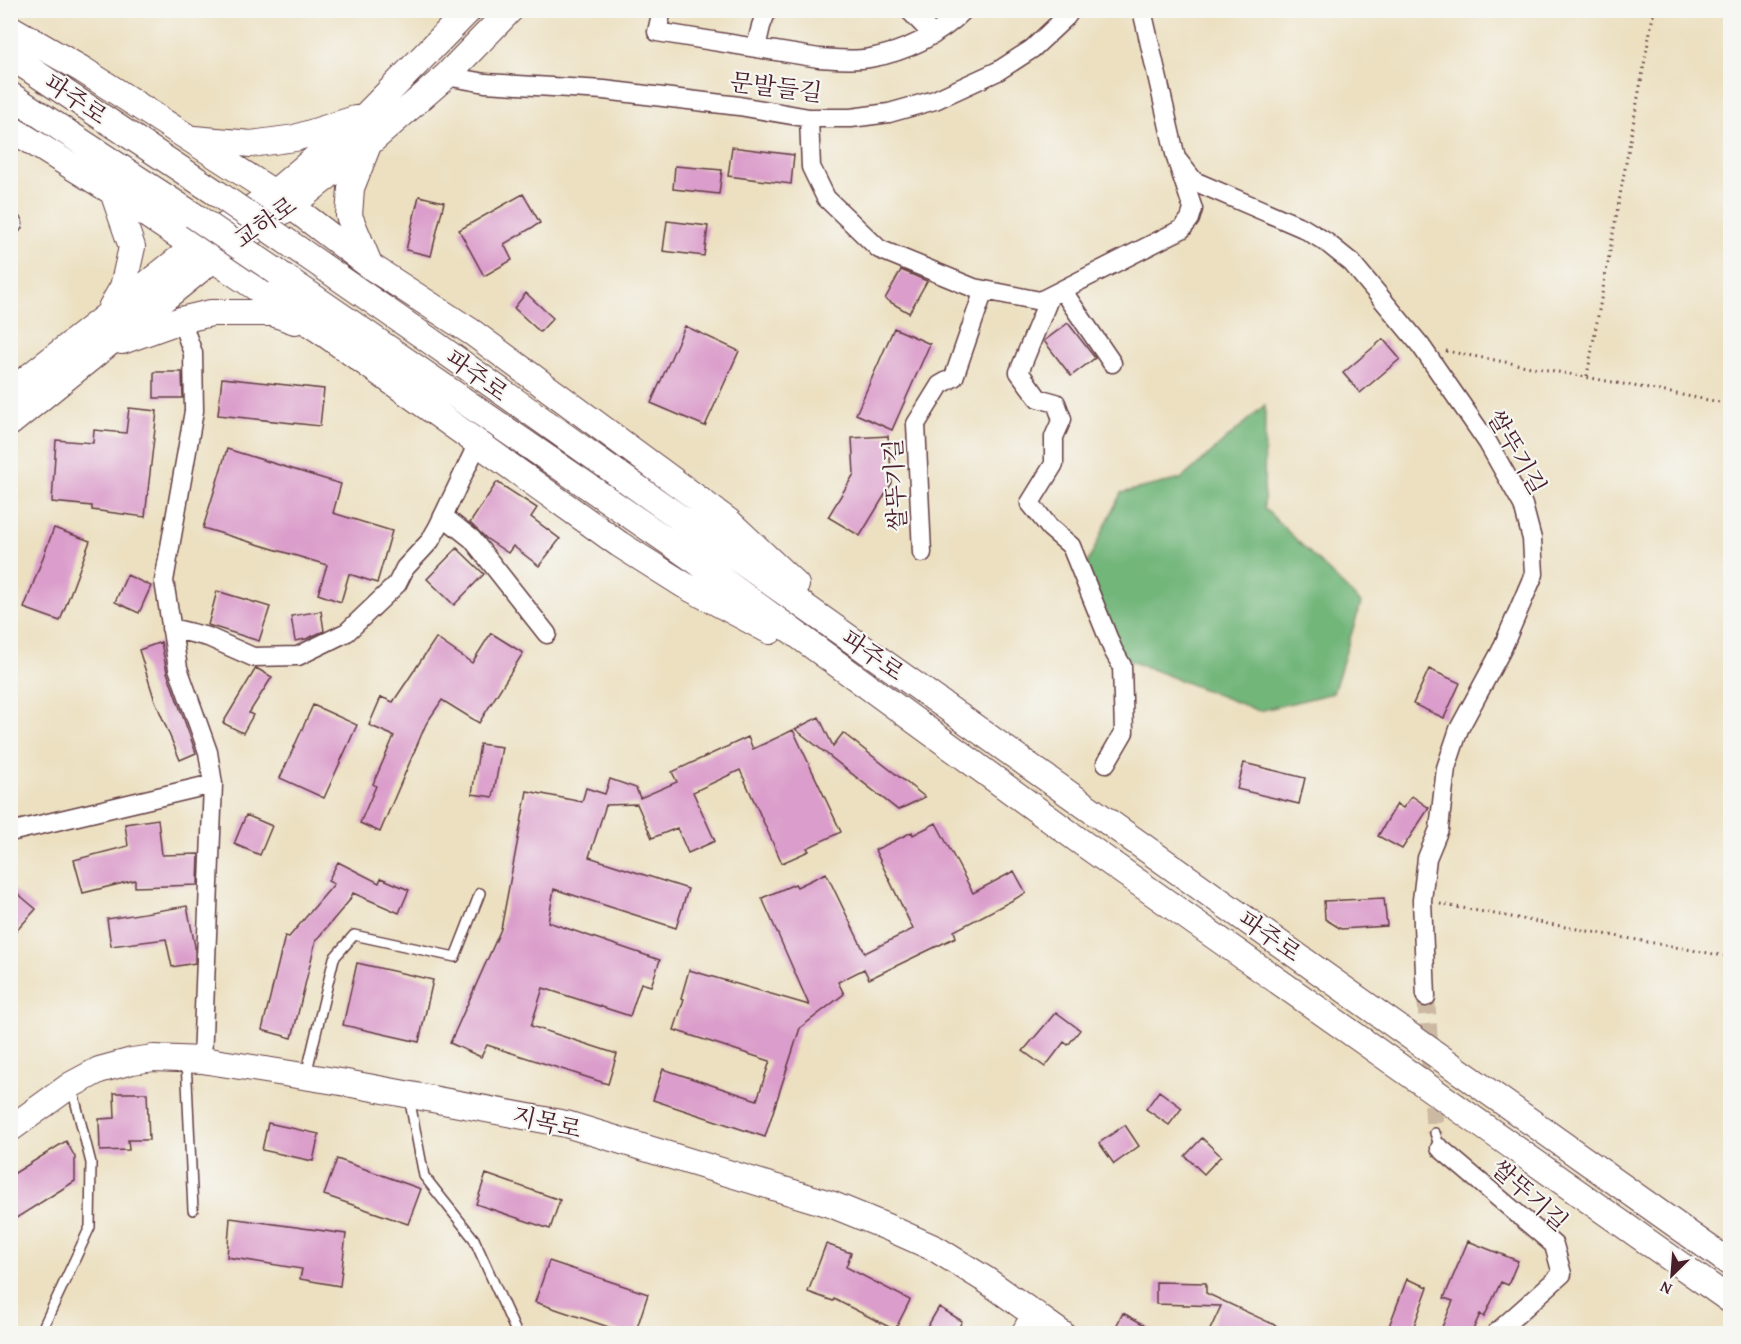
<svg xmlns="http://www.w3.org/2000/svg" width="1741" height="1344" font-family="'Gentium Book Plus','Noto Serif KR',serif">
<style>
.forest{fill:#72b67a;stroke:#5e6a52;stroke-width:1.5}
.building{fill:#db9dcb}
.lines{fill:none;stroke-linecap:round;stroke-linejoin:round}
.street-tunnel{stroke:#ccb9a3;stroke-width:18;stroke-dasharray:18 9;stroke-linecap:butt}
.lane-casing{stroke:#623c42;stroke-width:12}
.street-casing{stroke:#623c42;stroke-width:21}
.secondary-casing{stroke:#623c42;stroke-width:28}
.path{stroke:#623c42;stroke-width:3;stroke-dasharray:1.5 4.5;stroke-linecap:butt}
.lane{stroke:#fff;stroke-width:9}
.street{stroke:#fff;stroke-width:18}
.secondary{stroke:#fff;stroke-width:26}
.secondary-bridge-casing{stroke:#623c42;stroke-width:28;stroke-linecap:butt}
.secondary-bridge{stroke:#fff;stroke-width:26}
.labels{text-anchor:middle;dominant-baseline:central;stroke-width:4.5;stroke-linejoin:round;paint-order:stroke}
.street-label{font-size:24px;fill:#4a1f2b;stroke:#f6f6f2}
</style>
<rect width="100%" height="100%" fill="#f6f6f2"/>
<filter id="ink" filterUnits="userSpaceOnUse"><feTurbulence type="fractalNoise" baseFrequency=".0167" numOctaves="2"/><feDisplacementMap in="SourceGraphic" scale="12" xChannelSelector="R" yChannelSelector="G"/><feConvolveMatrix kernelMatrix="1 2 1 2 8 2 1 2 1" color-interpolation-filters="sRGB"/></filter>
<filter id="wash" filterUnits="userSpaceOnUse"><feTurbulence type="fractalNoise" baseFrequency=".008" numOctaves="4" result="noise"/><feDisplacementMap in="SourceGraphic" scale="24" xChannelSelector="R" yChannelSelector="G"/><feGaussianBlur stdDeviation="1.35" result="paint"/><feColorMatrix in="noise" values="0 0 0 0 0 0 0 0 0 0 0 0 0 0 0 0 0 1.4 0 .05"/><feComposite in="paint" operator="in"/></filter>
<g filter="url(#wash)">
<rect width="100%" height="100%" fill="#ece0c1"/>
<path class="forest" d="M 1265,405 L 1264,508 L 1361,603 L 1333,693 L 1259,711 L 1123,658 L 1086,566 L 1121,493 L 1181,479 Z"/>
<g id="blocks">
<path class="building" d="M 732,147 L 794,155 L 791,184 L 728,176 Z
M 675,166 L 722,170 L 719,194 L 673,189 Z
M 523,194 L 540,223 L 504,244 L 512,260 L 484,276 L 459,230 Z
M 419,196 L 444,202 L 431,256 L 406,250 Z
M 667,221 L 708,226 L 704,256 L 663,251 Z
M 901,270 L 927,281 L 909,313 L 885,299 Z
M 526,293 L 553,318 L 540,332 L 514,308 Z
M 1068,323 L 1095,358 L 1071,376 L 1044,341 Z
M 685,326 L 739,351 L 705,426 L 651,403 Z
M 894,328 L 930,344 L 892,430 L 856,414 Z
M 1383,339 L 1400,359 L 1360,393 L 1343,373 Z
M 154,372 L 182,372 L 183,398 L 154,398 Z
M 222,378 L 324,389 L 320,426 L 218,415 Z
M 129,408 L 157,411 L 145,517 L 92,510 L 92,506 L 52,502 L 56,440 L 93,443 L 94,430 L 126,433 Z
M 888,436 L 892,483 L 860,536 L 828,517 L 854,474 L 852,438 Z
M 227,449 L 341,484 L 333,513 L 392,531 L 377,583 L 349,574 L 341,602 L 318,594 L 327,565 L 203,528 Z
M 497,482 L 537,508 L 531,517 L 560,539 L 539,566 L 513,546 L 508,553 L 487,539 L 470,523 Z
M 54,528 L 90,541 L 60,621 L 24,608 Z
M 457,548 L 484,574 L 454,605 L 427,579 Z
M 127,575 L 151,586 L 139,613 L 115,602 Z
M 217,591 L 270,607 L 259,641 L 208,625 Z
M 321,611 L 324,631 L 306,639 L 295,641 L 291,616 Z
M 491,633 L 523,653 L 479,723 L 442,700 L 426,724 L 380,832 L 360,823 L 376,786 L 373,784 L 394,736 L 369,725 L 381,697 L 393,702 L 436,638 L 472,663 Z
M 161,642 L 167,672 L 196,753 L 180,760 L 154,698 L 139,650 Z
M 256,668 L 272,677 L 249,713 L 253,715 L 243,733 L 223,723 Z
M 1429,669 L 1460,683 L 1444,718 L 1413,704 Z
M 313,705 L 357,725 L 324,798 L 280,778 Z
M 819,717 L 833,746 L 843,733 L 925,797 L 898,810 L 795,729 Z
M 793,730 L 841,832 L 807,848 L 809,851 L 782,863 L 740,770 L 693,792 L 715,841 L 688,853 L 677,828 L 652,838 L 637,804 L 606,805 L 589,857 L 688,889 L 676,928 L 554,889 L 548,922 L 660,960 L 651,986 L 641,983 L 630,1016 L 543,988 L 531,1026 L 617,1054 L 608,1084 L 487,1045 L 481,1057 L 450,1043 L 501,929 L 527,791 L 582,802 L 586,788 L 605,794 L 610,779 L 636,788 L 640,798 L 677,782 L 672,772 L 748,737 L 753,749 Z
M 480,744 L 502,747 L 493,797 L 472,794 Z
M 1244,763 L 1305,778 L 1299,804 L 1237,789 Z
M 1412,796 L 1429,808 L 1402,849 L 1378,836 L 1397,804 L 1403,808 Z
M 246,815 L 272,826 L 260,855 L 234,844 Z
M 158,819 L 162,855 L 199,854 L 198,885 L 135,887 L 135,880 L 83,893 L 74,860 L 128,846 L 125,824 Z
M 936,823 L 973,893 L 1014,871 L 1026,893 L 954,931 L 956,937 L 869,979 L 864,969 L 838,982 L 844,994 L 800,1028 L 765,1137 L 653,1100 L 663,1069 L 757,1100 L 770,1061 L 674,1030 L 684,999 L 681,998 L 689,970 L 809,1005 L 762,898 L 795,884 L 797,887 L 826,873 L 865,953 L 913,929 L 875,850 L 912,832 L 913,835 Z
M 338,862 L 379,883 L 381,878 L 409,890 L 399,913 L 353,893 L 349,901 L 316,940 L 292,1038 L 262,1030 L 285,936 L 289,937 L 334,884 L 328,881 Z
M 10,887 L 36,909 L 10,938 Z
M 1384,898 L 1387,926 L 1341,929 L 1325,919 L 1324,901 Z
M 187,906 L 195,946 L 195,963 L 172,967 L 166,939 L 111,946 L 107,919 Z
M 357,963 L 433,980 L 419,1042 L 343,1025 Z
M 1056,1012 L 1080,1030 L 1068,1045 L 1064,1042 L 1045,1067 L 1023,1051 Z
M 1159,1091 L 1182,1108 L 1169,1125 L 1146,1109 Z
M 114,1093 L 147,1093 L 149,1140 L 128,1140 L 129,1150 L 100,1151 L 99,1119 L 115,1118 Z
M 268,1123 L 319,1134 L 313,1161 L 262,1150 Z
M 1125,1125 L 1139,1146 L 1114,1164 L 1099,1143 Z
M 1202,1138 L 1221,1156 L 1204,1174 L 1185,1156 Z
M 66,1141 L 75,1157 L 75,1181 L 10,1222 L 10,1176 Z
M 337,1159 L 421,1189 L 408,1224 L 324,1195 Z
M 486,1174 L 560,1200 L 550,1229 L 476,1204 Z
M 230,1218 L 346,1234 L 340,1286 L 300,1279 L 302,1269 L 227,1257 Z
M 1468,1241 L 1518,1261 L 1508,1285 L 1501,1282 L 1484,1317 L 1480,1314 L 1471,1334 L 1439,1334 L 1453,1301 L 1444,1298 Z
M 826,1244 L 851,1253 L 846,1267 L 910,1300 L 895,1330 L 834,1299 L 833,1301 L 808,1292 Z
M 549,1261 L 648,1294 L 635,1334 L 629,1334 L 535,1302 Z
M 1407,1279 L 1428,1287 L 1411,1334 L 1386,1334 Z
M 1156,1282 L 1206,1283 L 1206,1293 L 1294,1334 L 1208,1334 L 1221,1306 L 1156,1304 Z
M 939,1307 L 962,1321 L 955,1334 L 923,1334 Z
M 1123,1313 L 1161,1334 L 1112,1334 Z"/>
</g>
</g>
<g filter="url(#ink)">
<use href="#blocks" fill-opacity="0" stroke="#623c42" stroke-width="1.5"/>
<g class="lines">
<path class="street-tunnel" d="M 1426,997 L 1435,1133"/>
<defs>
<path id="lane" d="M 186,1060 L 193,1210
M 306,1075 L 334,958 L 354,935 L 455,957 L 480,893
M 409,1097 L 424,1176 L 474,1239 L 517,1334
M 1435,1133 L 1440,1148
M 40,1334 L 90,1227 L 91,1163 L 72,1088"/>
<path id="street" d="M 662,10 L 657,32 L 819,58 C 836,59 853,61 870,58 C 905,52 940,35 964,10
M 909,10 L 933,35
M 756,48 L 761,26 L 767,10
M 446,76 L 485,83 L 604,90 L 739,106 L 809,118 L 851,118 L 889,113 L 935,100 L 998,71 L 1032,49 L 1066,17 L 1071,10
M 809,118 L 811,167 L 826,198 L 879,249 L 974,288 L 1040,301 L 1182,229 L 1190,219 L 1193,209 L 1176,158 L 1142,10
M 1176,158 L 1194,181 L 1303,228 L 1326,242 L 1352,263 L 1421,346 L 1488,443 L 1523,505 L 1532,539 L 1534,574 L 1501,651 L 1459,729 L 1446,768 L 1439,829 L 1427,858 L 1422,900 L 1426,997
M 10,222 L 13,224 L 10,228
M 1062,290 L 1112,363
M 1050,296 L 1019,372 L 1038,398 L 1056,403 L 1062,419 L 1054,437 L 1054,464 L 1030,503 L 1050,528 L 1071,546 L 1113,650 L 1122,666 L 1124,732 L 1106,763
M 181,320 L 193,353 L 194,411 L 164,581 L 178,668 L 208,752 L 213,784 L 202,1060
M 443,516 L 472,539 L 547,634
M 922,553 L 916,424 L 940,385 L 954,377 L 984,290
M 171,628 L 208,637 L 253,657 L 298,656 L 347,632 L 397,584 L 405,568 L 430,541 L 438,527 L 478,443
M 10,832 L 213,784
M 1440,1148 L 1554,1245 L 1562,1274 L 1495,1334"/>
<path id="secondary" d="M 10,28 L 83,70 L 274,193 L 370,266 L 473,333 L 728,521 L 796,585
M 10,56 L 218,194
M 10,95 L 193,215
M 10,128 L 113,192 L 321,331 L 619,544 L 684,585 L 770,631
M 194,139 L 251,144 L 295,138 L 355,119
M 368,145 L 351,188 L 349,216 L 370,266
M 302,252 L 422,335 L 1730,1263
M 277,272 L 695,560 L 1081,842 L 1730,1300
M 111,308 L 123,287 L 132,247 L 113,192
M 122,341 L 181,320 L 211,313 L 273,313 L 295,321
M 10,392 L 194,247 L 274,193 L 364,117 L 469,10
M 10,423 L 213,259 L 290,206 L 368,144 L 446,76 L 510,10
M 10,1129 L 71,1085 L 99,1070 L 132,1061 L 154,1058 L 202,1060 L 341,1082 L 566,1124 L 833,1205 L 887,1227 L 936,1249 L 986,1280 L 1062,1334
M 1024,1334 L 1035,1314"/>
</defs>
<use href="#lane" class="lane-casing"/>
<use href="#street" class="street-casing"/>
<use href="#secondary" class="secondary-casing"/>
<path class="path" d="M 1446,351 L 1730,404
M 1587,376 L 1654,10
M 1440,904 L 1730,957"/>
<use href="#lane" class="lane"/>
<use href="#street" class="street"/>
<use href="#secondary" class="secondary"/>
<defs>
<path id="secondary-bridge" d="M 218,194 L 302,252
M 193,215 L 277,272"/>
</defs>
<use href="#secondary-bridge" class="secondary-bridge-casing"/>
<use href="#secondary-bridge" class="secondary-bridge"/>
</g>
</g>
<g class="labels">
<g class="street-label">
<text transform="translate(776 87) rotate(7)">문발들길</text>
<text transform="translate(76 99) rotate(34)">파주로</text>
<text transform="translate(265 222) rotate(-35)">교하로</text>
<text transform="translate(477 375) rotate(36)">파주로</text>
<text transform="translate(1517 452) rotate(60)">쌀뚜기길</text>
<text transform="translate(895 485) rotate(-93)">쌀뚜기길</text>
<text transform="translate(873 655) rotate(35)">파주로</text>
<text transform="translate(1270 936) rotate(35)">파주로</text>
<text transform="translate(547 1122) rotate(13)">지목로</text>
<text transform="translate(1530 1195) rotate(42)">쌀뚜기길</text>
</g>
</g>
<rect width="1741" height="1344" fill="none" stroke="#f6f6f2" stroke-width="36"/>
<g transform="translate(1672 1275) rotate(205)" stroke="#f6f6f2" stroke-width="4.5" paint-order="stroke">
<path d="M0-4.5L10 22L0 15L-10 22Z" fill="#4a1f2b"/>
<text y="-9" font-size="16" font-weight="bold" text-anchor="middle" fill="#4a1f2b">N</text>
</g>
</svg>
